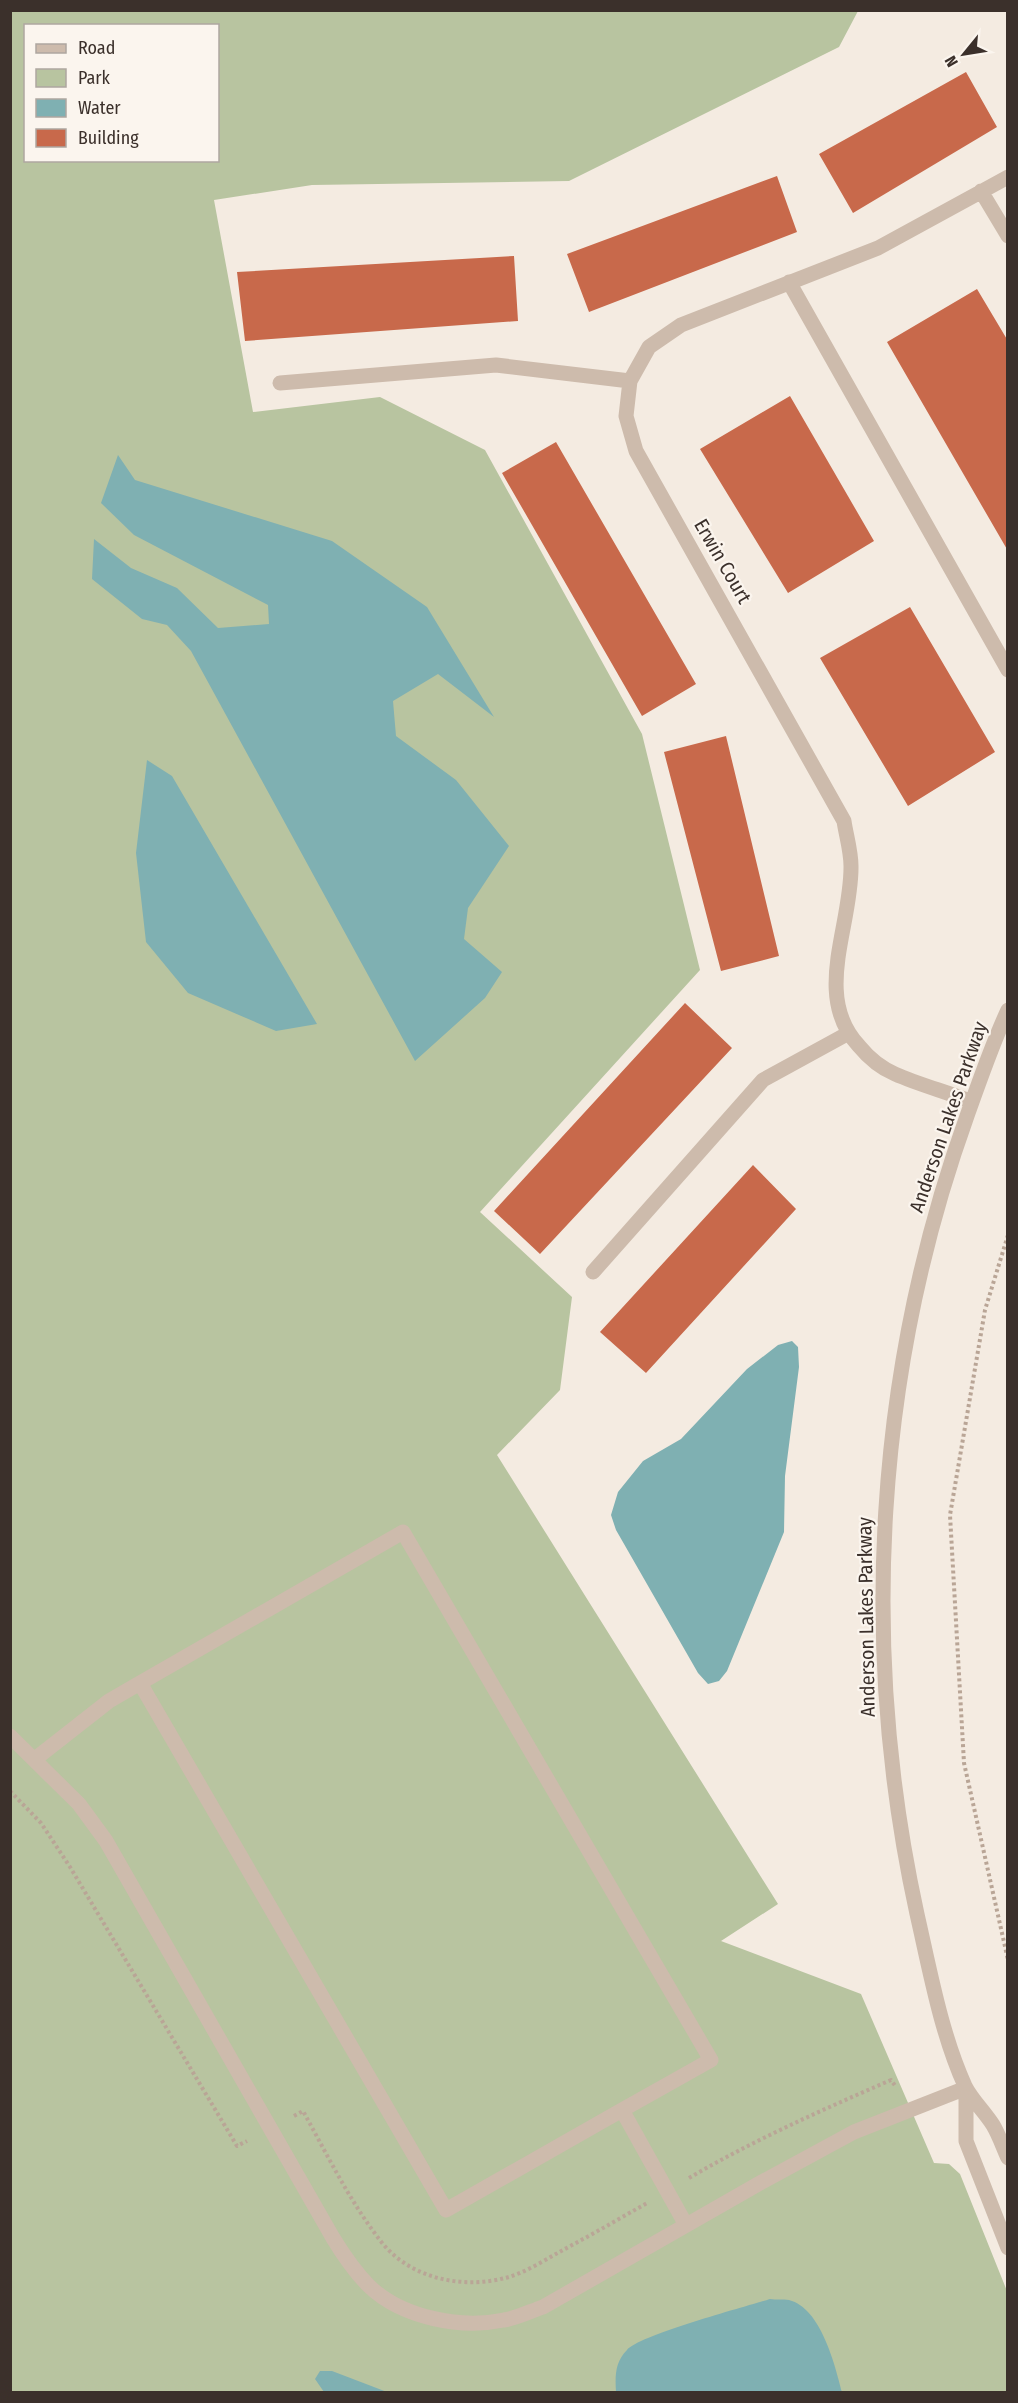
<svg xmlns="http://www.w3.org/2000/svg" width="1018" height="2403" font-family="'Fira Sans Condensed',sans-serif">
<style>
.green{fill:#b8c4a0;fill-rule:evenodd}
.water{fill:#7fb0b2}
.building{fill:#c8694b}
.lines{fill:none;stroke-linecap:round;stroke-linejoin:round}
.path{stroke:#b9a596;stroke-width:4;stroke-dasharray:3 3;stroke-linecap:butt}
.minor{stroke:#cdbbac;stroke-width:15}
.labels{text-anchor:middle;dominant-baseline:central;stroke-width:4.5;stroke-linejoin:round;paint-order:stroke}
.street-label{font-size:20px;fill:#3b302b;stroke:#fbf5ee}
</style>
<rect width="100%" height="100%" fill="#f4ebe1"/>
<path class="green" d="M 11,11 L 858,11 L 839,47 L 569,181 L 312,185 L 214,200 L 253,412 L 380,397 L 485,450 L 642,734 L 700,970 L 480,1212 L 572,1297 L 560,1390 L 497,1455 L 778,1904 L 721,1941 L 861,1994 L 934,2163 L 949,2164 L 960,2174 L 1007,2291 L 1007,2392 L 11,2392 ZM 26,26 L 218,26 L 218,160 L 26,160 Z"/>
<path class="water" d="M 118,455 L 135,480 L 332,541 L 427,607 L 494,717 L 438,674 L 393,701 L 396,736 L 456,780 L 509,846 L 468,908 L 464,939 L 502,972 L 485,998 L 415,1061 L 191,651 L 167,625 L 142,619 L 92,579 L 94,539 L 131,568 L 177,588 L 218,628 L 269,624 L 268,605 L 134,535 L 101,503 Z
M 147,760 L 172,776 L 317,1024 L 276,1031 L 188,993 L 146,942 L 136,853 Z
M 792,1341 L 798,1347 L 799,1367 L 785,1476 L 784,1532 L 727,1671 L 719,1681 L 708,1684 L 698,1673 L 616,1530 L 611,1515 L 618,1492 L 643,1461 L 681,1439 L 747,1369 L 778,1345 Z
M 770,2299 C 776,2300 783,2299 789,2300 C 821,2308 835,2365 842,2392 L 616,2392 C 615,2376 615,2362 627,2350 C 640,2335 745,2307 770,2299 Z
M 320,2371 L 332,2371 L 387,2392 L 324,2392 L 315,2379 Z"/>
<path class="building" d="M 966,72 L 997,127 L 853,213 L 819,154 Z
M 777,176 L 797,232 L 589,312 L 567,254 Z
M 514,256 L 518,321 L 245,341 L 237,272 Z
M 977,289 L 1008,341 L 1008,551 L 887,342 Z
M 790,396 L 874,541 L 788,593 L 700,449 Z
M 556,442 L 696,684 L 642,716 L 502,473 Z
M 910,607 L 995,752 L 908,806 L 820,658 Z
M 726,736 L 779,956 L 721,971 L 664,752 Z
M 685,1003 L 732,1048 L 540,1254 L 494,1211 Z
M 753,1165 L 796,1209 L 646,1373 L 600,1332 Z"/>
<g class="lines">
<path class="path" d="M 1008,1235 L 985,1310 L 950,1515 L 964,1763 L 1008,1960
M 10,1791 L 41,1823 L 70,1867 L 237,2146 L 247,2141
M 294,2116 L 303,2111 C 328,2156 351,2204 383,2244 C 412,2279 463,2289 505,2278 C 525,2273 545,2260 563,2250 C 591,2235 619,2219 647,2203
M 689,2178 C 754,2140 822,2110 891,2080 L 896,2087"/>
<path class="minor" d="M 981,191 L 1008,236
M 789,282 L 1008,670
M 280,383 L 496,365 L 630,381
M 1008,1010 C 992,1044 980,1080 967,1116 C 875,1372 859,1649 917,1914 C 930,1971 941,2033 965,2086 C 972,2100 985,2112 993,2125 C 999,2135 1003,2147 1008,2158
M 972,1102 C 947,1092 920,1085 895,1074 C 881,1068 868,1057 859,1046 C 812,996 852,926 851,866 C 851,851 846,835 844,821 L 636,451 L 626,416 L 630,381 L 649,347 L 681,325 L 878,248 L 1008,177
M 593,1272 L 763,1080 L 847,1034
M 10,1736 L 79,1804 L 106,1841 L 333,2238 C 344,2256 355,2272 369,2286 C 402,2318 461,2329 504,2320 C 517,2318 531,2311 543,2307 L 760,2183 L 854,2132 L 966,2088
M 35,1759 L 109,1701 L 140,1683
M 966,2088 L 966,2141 L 1008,2248
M 622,2110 L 711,2060 L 403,1532 L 140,1683 L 446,2210 L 622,2110 L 686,2225"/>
</g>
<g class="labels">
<g class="street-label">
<text transform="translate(723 561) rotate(60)">Erwin Court</text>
<text transform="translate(948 1117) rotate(-71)">Anderson Lakes Parkway</text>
<text transform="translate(866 1617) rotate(-91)">Anderson Lakes Parkway</text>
</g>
</g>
<rect width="1018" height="2403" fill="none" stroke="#3b302b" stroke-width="24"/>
<rect x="24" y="24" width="195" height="138" fill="#fbf5ee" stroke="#aea6a0" stroke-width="1.5"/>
<rect x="36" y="44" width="30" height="9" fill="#cdbbac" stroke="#aea6a0" stroke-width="1.5"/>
<text x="78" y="54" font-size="18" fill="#3b302b">Road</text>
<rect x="36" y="69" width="30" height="18" fill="#b8c4a0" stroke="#aea6a0" stroke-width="1.5"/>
<text x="78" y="84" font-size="18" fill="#3b302b">Park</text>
<rect x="36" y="99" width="30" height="18" fill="#7fb0b2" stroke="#aea6a0" stroke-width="1.5"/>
<text x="78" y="114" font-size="18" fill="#3b302b">Water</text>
<rect x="36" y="129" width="30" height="18" fill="#c8694b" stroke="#aea6a0" stroke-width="1.5"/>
<text x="78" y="144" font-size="18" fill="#3b302b">Building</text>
<g transform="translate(964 54) rotate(240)" stroke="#fbf5ee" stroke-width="4.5" paint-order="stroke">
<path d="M0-4.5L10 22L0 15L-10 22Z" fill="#3b302b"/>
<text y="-9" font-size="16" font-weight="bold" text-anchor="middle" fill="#3b302b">N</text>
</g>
</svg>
